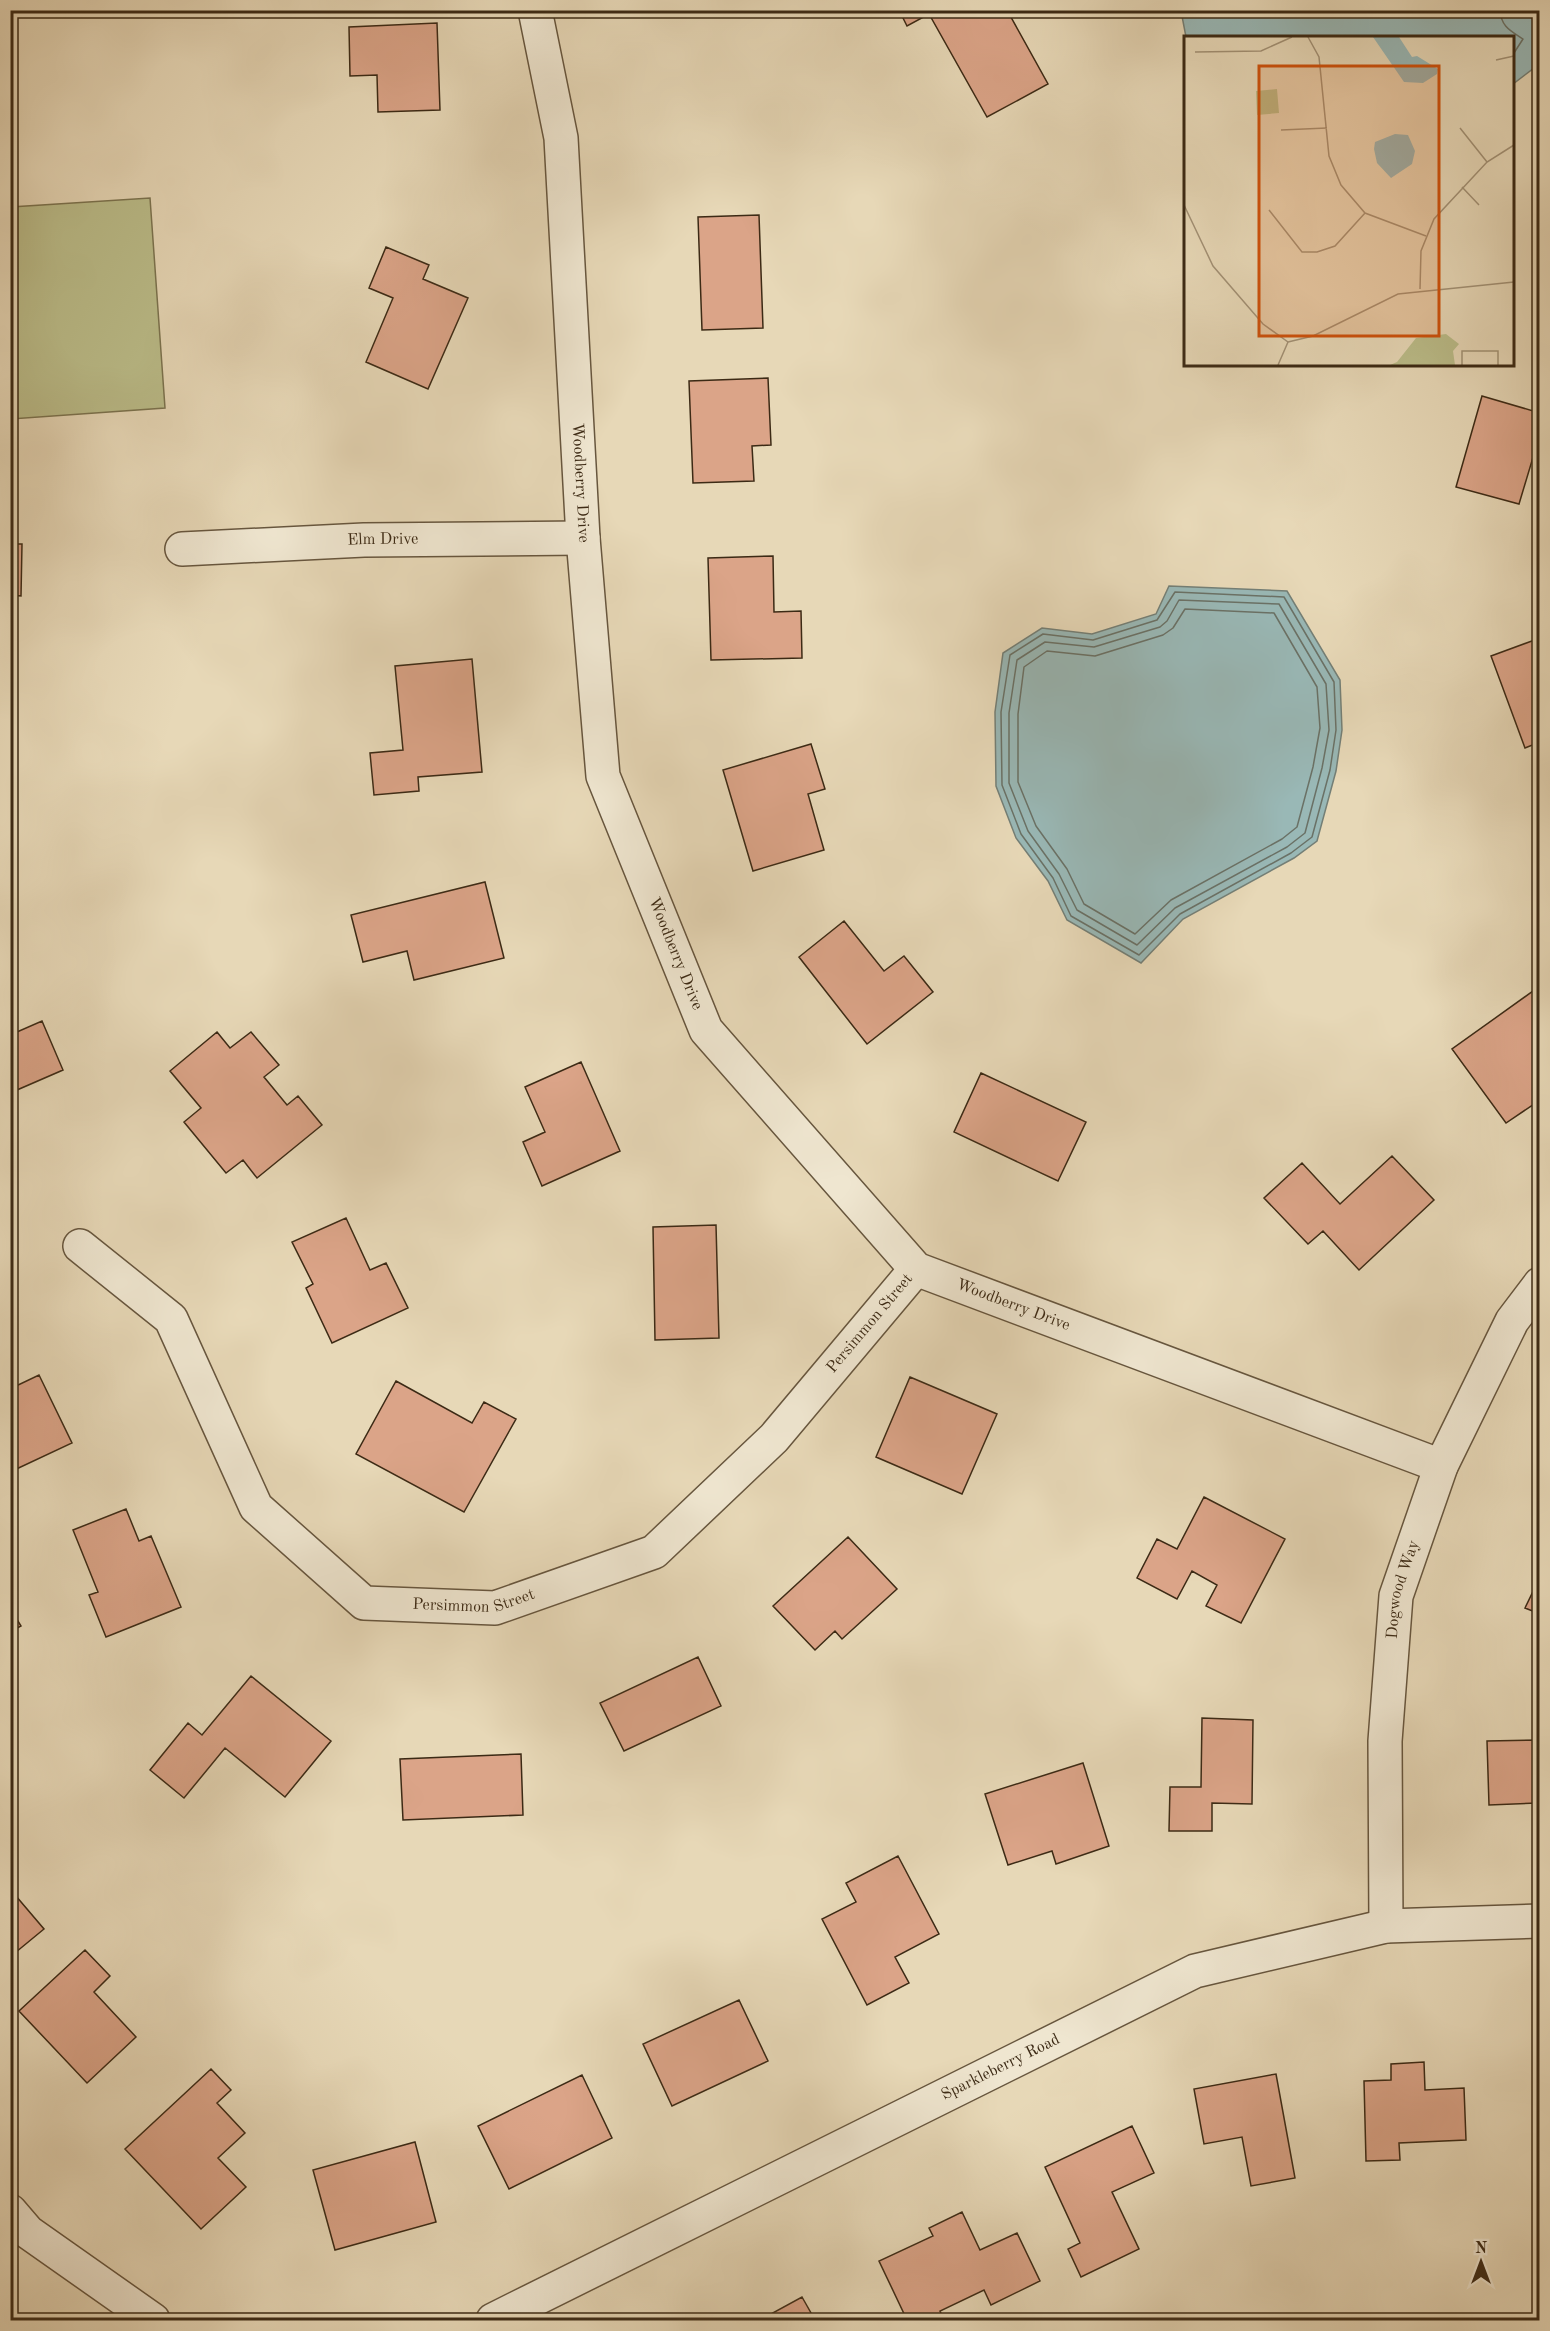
<svg xmlns="http://www.w3.org/2000/svg" width="1550" height="2331" font-family="'Old Standard TT',serif">
<style>
.green{fill:#bbbd8a;stroke:#7c7450;stroke-width:1.5}
.water{fill:#99b8b6;stroke:#747f76;stroke-width:1.5}
.lines{fill:none;stroke-linecap:round;stroke-linejoin:round}
.shore{stroke:#6a7166;stroke-width:1.5}
.building{fill:#dba488;stroke:#3c2a15;stroke-width:1.5}
.minor-casing{stroke:#67563e;stroke-width:36}
.minor{stroke:#efe6d0;stroke-width:33}
.labels{text-anchor:middle;dominant-baseline:central;stroke-width:6;stroke-linejoin:round;paint-order:stroke}
.street-label{font-size:16px;fill:#3c2a15;stroke:#efe6d0}
.inset-road{fill:none;stroke:#a39276;stroke-width:1.5}
.view{fill:#ce520d;fill-opacity:0.15;stroke:#ce520d;stroke-width:3}
.inset-edge{fill:none;stroke:#3c2a15;stroke-width:3}
</style>
<rect width="100%" height="100%" fill="#e7d8b7"/>
<filter id="stains"><feTurbulence type="fractalNoise" baseFrequency=".00333" numOctaves="4"/><feColorMatrix values="0 0 0 0 .2 0 0 0 0 .09 0 0 0 0 .02 0 0 0 .5 -.17"/></filter>
<radialGradient id="worn" r=".72"><stop offset=".6" stop-color="#630" stop-opacity="0"/><stop offset="1" stop-color="#630" stop-opacity=".3"/></radialGradient>
<path class="green" d="M 150,198 L 165,408 L 11,419 L 11,207 Z"/>
<path class="water" d="M 1181,11 L 1517,11 L 1539,21 L 1539,49 L 1534,68 L 1513,84 L 1512,38 L 1186,37 Z
M 1169,586 L 1287,591 L 1340,680 L 1342,730 L 1336,771 L 1317,841 L 1294,858 L 1183,919 L 1141,963 L 1067,920 L 1048,881 L 1016,838 L 996,786 L 995,712 L 1003,653 L 1042,628 L 1092,634 L 1156,614 Z"/>
<g class="lines">
<path class="shore" d="M 1500,10 C 1501,27 1511,31 1523,39 L 1512,56
M 1175,592 L 1284,597 L 1334,682 L 1336,730 L 1330,770 L 1312,837 L 1291,853 L 1180,914 L 1139,955 L 1071,916 L 1053,878 L 1021,834 L 1002,785 L 1001,712 L 1010,655 L 1043,634 L 1093,640 L 1157,620 Z
M 1179,600 L 1279,604 L 1326,684 L 1329,730 L 1322,768 L 1305,833 L 1287,847 L 1175,908 L 1137,945 L 1077,910 L 1059,874 L 1028,831 L 1009,783 L 1009,713 L 1017,660 L 1045,642 L 1094,647 L 1160,627 L 1167,621 Z
M 1185,609 L 1274,613 L 1317,687 L 1320,728 L 1313,767 L 1297,827 L 1282,839 L 1171,900 L 1135,934 L 1084,904 L 1067,869 L 1036,826 L 1018,782 L 1018,714 L 1024,667 L 1047,651 L 1095,656 L 1163,635 L 1173,628 Z"/>
</g>
<path class="building" d="M 899,10 L 1007,10 L 1048,84 L 987,117 L 929,14 L 907,26 Z
M 437,23 L 440,110 L 378,112 L 377,75 L 350,76 L 349,27 Z
M 759,215 L 763,328 L 702,330 L 698,217 Z
M 386,247 L 429,265 L 423,279 L 468,298 L 428,389 L 366,362 L 393,298 L 369,288 Z
M 768,378 L 771,445 L 752,446 L 754,481 L 693,483 L 689,381 Z
M 1482,396 L 1540,413 L 1540,434 L 1519,504 L 1456,487 Z
M 10,544 L 22,544 L 21,596 L 10,595 Z
M 773,556 L 774,612 L 801,611 L 802,658 L 711,660 L 708,558 Z
M 1540,638 L 1540,742 L 1525,748 L 1491,656 Z
M 472,659 L 482,772 L 418,777 L 419,791 L 374,795 L 370,753 L 403,750 L 395,666 Z
M 811,744 L 825,789 L 808,794 L 824,850 L 753,871 L 723,770 Z
M 485,882 L 504,958 L 414,980 L 407,951 L 363,962 L 351,915 Z
M 844,921 L 884,971 L 904,956 L 933,992 L 867,1044 L 799,957 Z
M 1540,986 L 1540,1100 L 1506,1123 L 1452,1049 Z
M 42,1021 L 63,1070 L 10,1093 L 10,1035 Z
M 217,1032 L 230,1048 L 251,1032 L 279,1065 L 264,1077 L 287,1105 L 298,1096 L 322,1125 L 257,1178 L 243,1160 L 226,1173 L 184,1122 L 201,1108 L 170,1071 Z
M 581,1062 L 620,1151 L 542,1186 L 523,1142 L 545,1132 L 525,1087 Z
M 981,1073 L 1086,1122 L 1058,1181 L 954,1132 Z
M 1392,1156 L 1434,1200 L 1359,1270 L 1323,1231 L 1308,1244 L 1264,1198 L 1302,1163 L 1340,1204 Z
M 346,1218 L 370,1270 L 386,1263 L 408,1308 L 332,1343 L 306,1288 L 313,1284 L 292,1242 Z
M 716,1225 L 719,1338 L 655,1340 L 653,1227 Z
M 39,1375 L 72,1443 L 10,1472 L 10,1380 L 14,1387 Z
M 910,1377 L 997,1414 L 962,1494 L 876,1457 Z
M 396,1381 L 472,1423 L 484,1402 L 516,1419 L 464,1512 L 356,1454 Z
M 1204,1497 L 1285,1539 L 1241,1623 L 1206,1606 L 1217,1585 L 1192,1571 L 1177,1599 L 1137,1578 L 1157,1539 L 1177,1549 Z
M 126,1509 L 139,1541 L 151,1536 L 181,1607 L 106,1637 L 89,1595 L 98,1592 L 73,1530 Z
M 848,1537 L 897,1589 L 842,1639 L 835,1631 L 815,1650 L 773,1606 Z
M 1540,1577 L 1540,1614 L 1525,1608 Z
M 10,1608 L 21,1626 L 10,1632 Z
M 698,1657 L 721,1706 L 624,1751 L 600,1703 Z
M 251,1676 L 331,1741 L 285,1797 L 225,1748 L 184,1798 L 150,1770 L 188,1723 L 202,1735 Z
M 1202,1718 L 1253,1720 L 1252,1804 L 1212,1803 L 1212,1831 L 1169,1831 L 1170,1787 L 1201,1787 Z
M 1540,1740 L 1540,1820 L 1538,1820 L 1537,1803 L 1489,1805 L 1487,1741 Z
M 521,1754 L 523,1815 L 403,1820 L 400,1759 Z
M 1083,1763 L 1109,1846 L 1056,1864 L 1052,1851 L 1008,1865 L 985,1794 Z
M 898,1856 L 939,1934 L 895,1957 L 909,1983 L 867,2005 L 822,1919 L 856,1902 L 846,1883 Z
M 10,1889 L 44,1929 L 10,1957 Z
M 85,1950 L 110,1976 L 94,1992 L 136,2037 L 87,2083 L 19,2011 Z
M 739,2000 L 768,2061 L 672,2106 L 643,2044 Z
M 1424,2062 L 1425,2090 L 1464,2088 L 1466,2140 L 1399,2143 L 1400,2160 L 1366,2161 L 1364,2081 L 1391,2080 L 1391,2064 Z
M 211,2069 L 231,2090 L 217,2103 L 245,2133 L 218,2158 L 246,2187 L 201,2229 L 125,2149 Z
M 1276,2074 L 1295,2178 L 1251,2186 L 1242,2137 L 1204,2144 L 1194,2089 Z
M 582,2075 L 612,2138 L 509,2189 L 478,2126 Z
M 1537,2085 L 1540,2085 L 1540,2171 L 1539,2171 Z
M 1132,2126 L 1154,2173 L 1112,2192 L 1139,2249 L 1081,2277 L 1068,2249 L 1080,2243 L 1045,2167 Z
M 415,2142 L 436,2222 L 335,2250 L 313,2170 Z
M 962,2212 L 980,2250 L 1017,2233 L 1040,2281 L 991,2305 L 984,2290 L 940,2311 L 944,2320 L 907,2320 L 879,2261 L 933,2236 L 929,2228 Z
M 802,2297 L 815,2320 L 760,2320 Z"/>
<g class="lines">
<defs>
<g id="minor">
<path id="s1" d="M 535,10 L 561,138 L 583,538 L 603,776 L 706,1030 L 916,1269 L 1441,1466"/>
<path id="s2" d="M 182,549 L 364,540 L 583,538"/>
<path id="s3" d="M 80,1246 L 171,1319 L 256,1507 L 364,1603 L 495,1608 L 654,1552 L 774,1438 L 916,1269"/>
<path id="s4" d="M 1386,1926 L 1385,1741 L 1396,1596 L 1441,1466 L 1512,1321 L 1540,1284"/>
<path d="M 10,2211 L 28,2232 L 153,2320"/>
<path id="s5" d="M 493,2320 L 1195,1971 L 1386,1926 L 1540,1921"/>
</g>
</defs>
<use href="#minor" class="minor-casing"/>
<use href="#minor" class="minor"/>
</g>
<g class="labels">
<g class="street-label">
<text stroke="none"><textPath href="#s1" startOffset="476">Woodberry Drive</textPath></text>
<text stroke="none"><textPath href="#s2" startOffset="201">Elm Drive</textPath></text>
<text stroke="none"><textPath href="#s1" startOffset="962">Woodberry Drive</textPath></text>
<text stroke="none"><textPath href="#s1" startOffset="1466">Woodberry Drive</textPath></text>
<text stroke="none"><textPath href="#s3" startOffset="1082">Persimmon Street</textPath></text>
<text stroke="none"><textPath href="#s4" startOffset="338">Dogwood Way</textPath></text>
<text stroke="none"><textPath href="#s3" startOffset="578">Persimmon Street</textPath></text>
<text stroke="none"><textPath href="#s5" startOffset="567">Sparkleberry Road</textPath></text>
</g>
</g>
<g transform="translate(1184 36)">
<rect width="330" height="330" fill="#e7d8b7"/>
<path d="M 93,53 L 95,77 L 73,79 L 72,55 ZM 262,298 L 275,308 L 269,315 L 271,329 L 206,329 L 213,326 L 232,302 Z" fill="#bbbd8a"/>
<path d="M 189,1 L 215,1 L 228,21 L 233,20 L 254,33 L 253,38 L 239,47 L 220,46 ZM 211,98 L 224,99 L 231,115 L 228,128 L 207,142 L 193,127 L 190,113 L 191,106 Z" fill="#99b8b6"/>
<path class="inset-road" d="M 124,1 L 135,21 L 145,120 L 157,149 L 181,177 L 242,200M 11,16 L 77,15 L 108,1M 312,24 L 330,20M 276,92 L 303,126M 97,94 L 143,92M 278,151 L 295,169M 0,169 L 29,230 L 79,288 L 104,306M 85,174 L 118,216 L 133,216 L 151,210 L 181,177M 236,253 L 237,215 L 250,183 L 303,126 L 330,109M 104,306 L 129,300 L 214,258 L 330,246M 94,329 L 104,306M 278,329 L 278,315 L 314,315 L 314,329"/>
<path class="view" d="M 75,30 L 255,30 L 255,300 L 75,300 Z"/>
<rect width="330" height="330" class="inset-edge"/>
</g>
<rect width="1550" height="2331" fill="none" stroke="#e7d8b7" stroke-width="36"/>
<rect x="12" y="12" width="1526" height="2307" fill="none" stroke="#3c2a15" stroke-width="3"/>
<rect x="18" y="18" width="1514" height="2295" fill="none" stroke="#3c2a15" stroke-width="1.5"/>
<g transform="translate(1481 2262)" stroke="#efe6d0" stroke-width="4.5" paint-order="stroke">
<path d="M0-4.5L10 22L0 15L-10 22Z" fill="#3c2a15"/>
<text y="-9" font-size="16" font-weight="bold" text-anchor="middle" fill="#3c2a15">N</text>
</g>
<rect width="100%" height="100%" filter="url(#stains)"/>
<rect width="100%" height="100%" fill="url(#worn)"/>
</svg>
